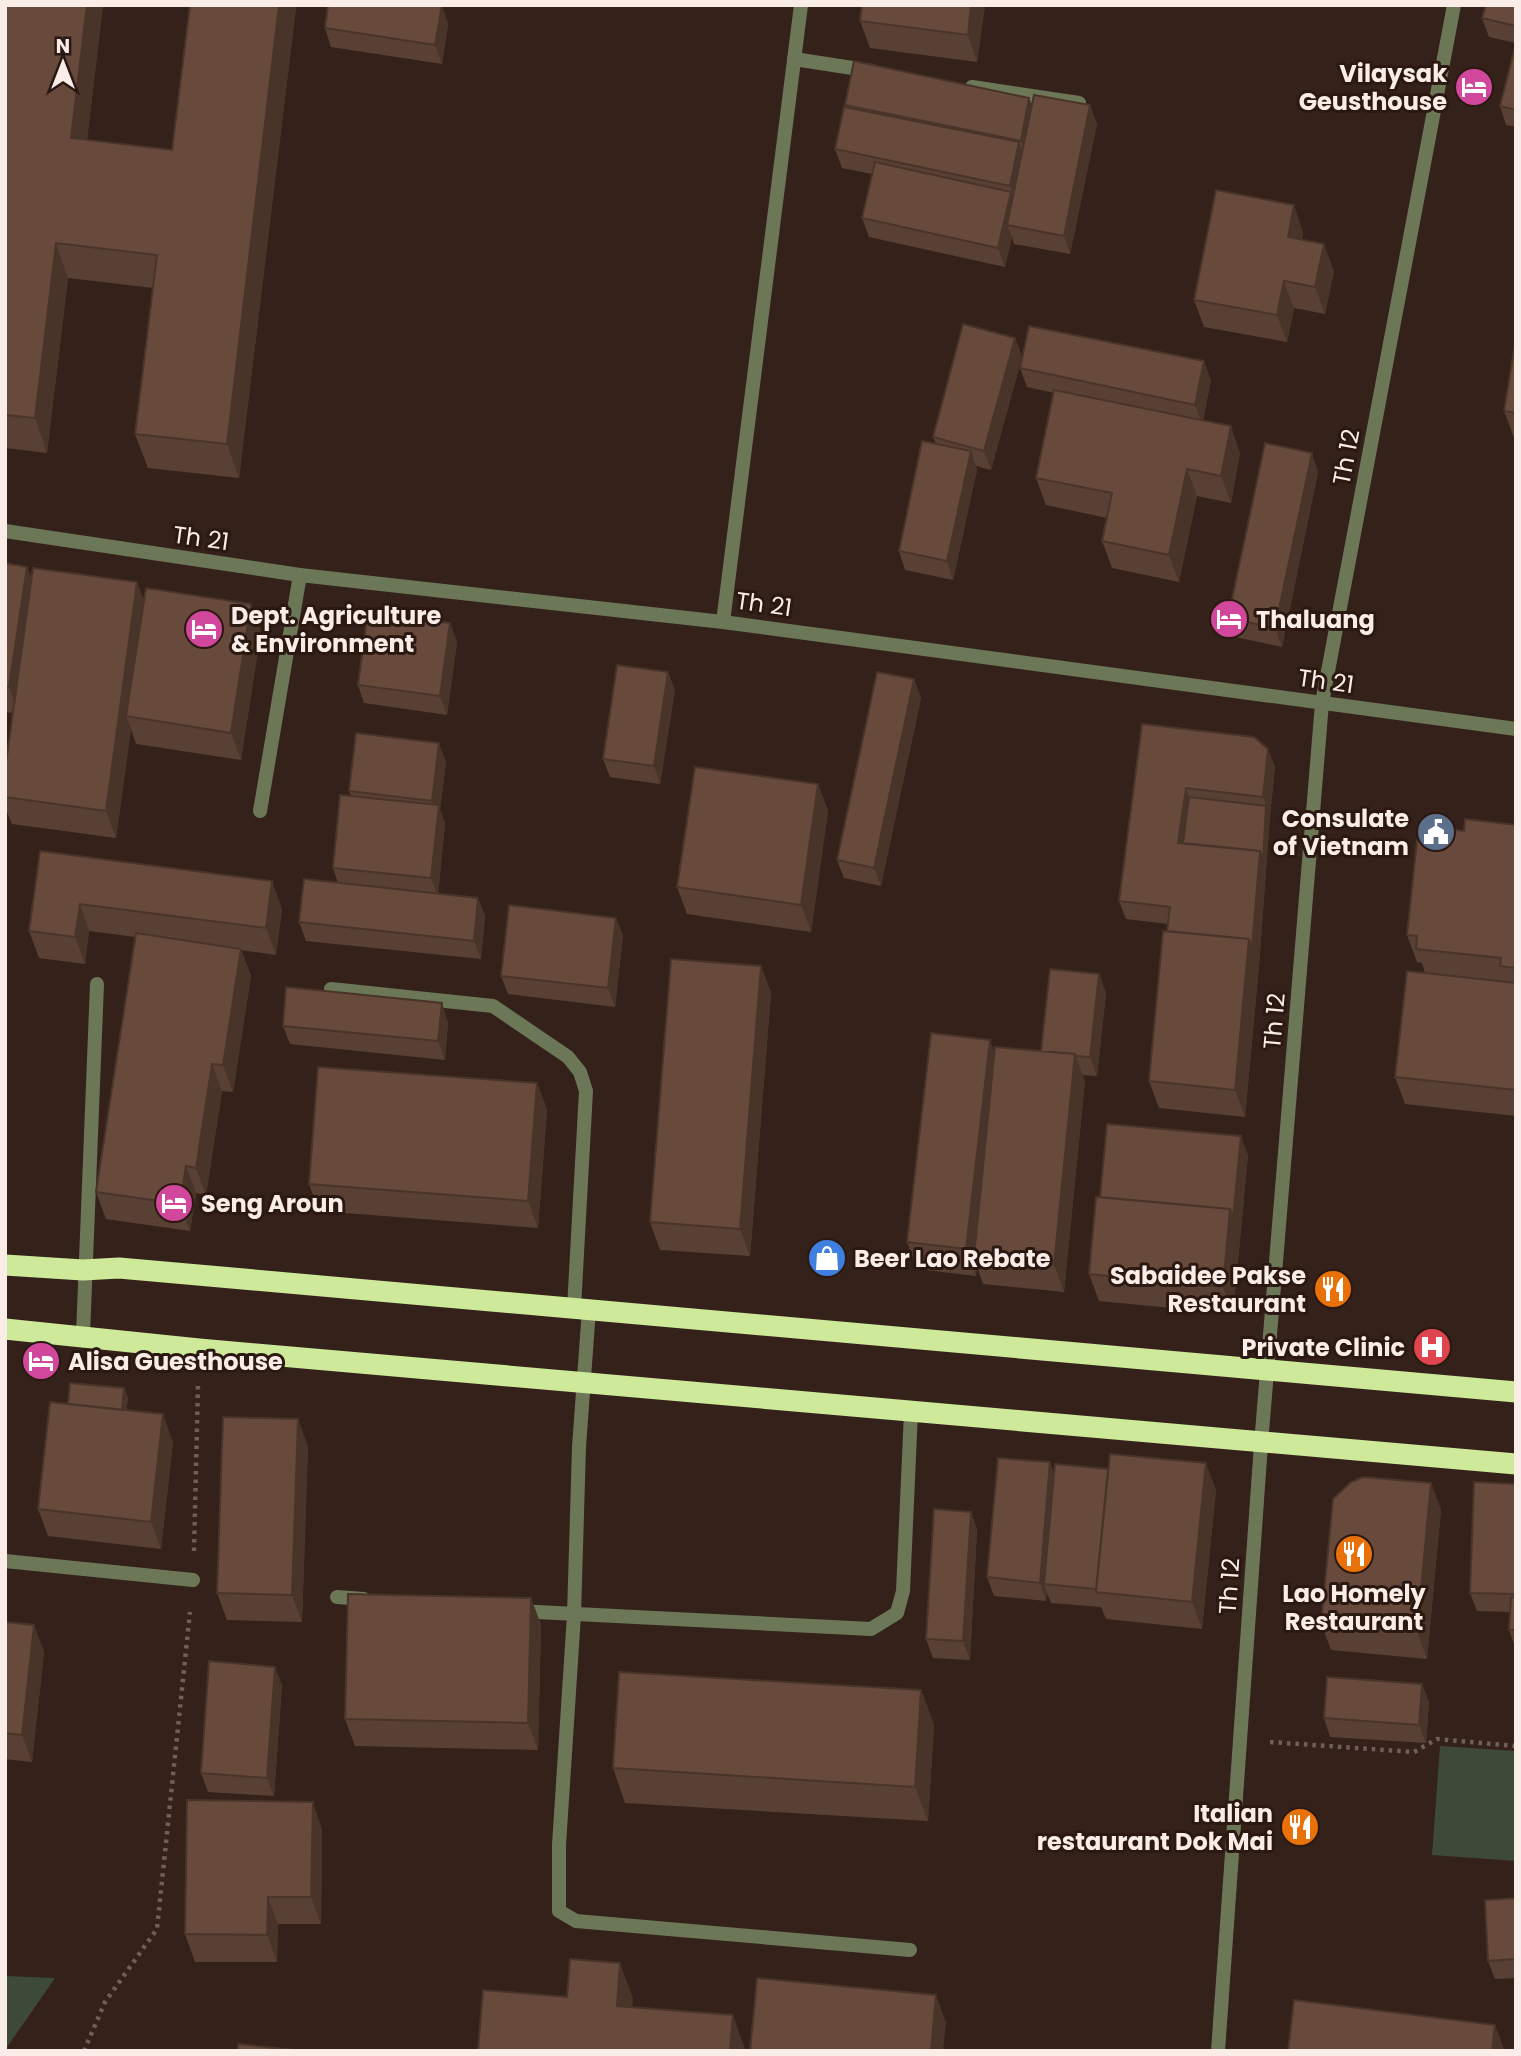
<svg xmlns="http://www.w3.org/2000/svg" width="1521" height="2056" font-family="Poppins,sans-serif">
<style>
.green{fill:#3d4a3a}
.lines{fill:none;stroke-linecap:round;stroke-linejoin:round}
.path{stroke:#705f59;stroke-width:4.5;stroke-dasharray:3.5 5;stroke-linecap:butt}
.lane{stroke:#6c7758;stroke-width:14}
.street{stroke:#6c7758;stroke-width:14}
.highway{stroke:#cee99a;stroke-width:21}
.wall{fill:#594034}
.shaded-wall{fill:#49342a}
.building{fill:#684a3c;stroke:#49342a;stroke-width:2}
.labels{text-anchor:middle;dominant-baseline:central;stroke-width:6;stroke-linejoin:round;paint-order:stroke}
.poi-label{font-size:24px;font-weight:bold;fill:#faede8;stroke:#2a1811;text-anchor:end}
.street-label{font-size:24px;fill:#faede8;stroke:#2a1811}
</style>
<rect width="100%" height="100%" fill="#34211a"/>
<path class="green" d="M 1440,1746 L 1516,1751 L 1516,1861 L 1432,1855 Z
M 5,1976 L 55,1978 L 5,2050 Z"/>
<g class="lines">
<path class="path" d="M 194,1551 L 198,1385
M 1270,1742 L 1414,1752 L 1437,1739 L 1516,1746
M 84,2051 L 105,2002 L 157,1929 L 190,1612"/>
<path class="lane" d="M 794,59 L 872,71
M 972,87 L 1079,103
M 260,811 L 300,575
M 331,989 L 493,1006 L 568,1057 L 580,1072 L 586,1091 L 574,1308
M 589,1309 L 579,1447 L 574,1615 L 559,1845 L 559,1911 L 576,1921 L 910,1950
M 83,1335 L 97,984
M 5,1561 L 193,1580
M 337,1597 L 364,1599
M 517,1611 L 871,1629 L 897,1613 L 903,1591 L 911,1412"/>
<path class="street" d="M 5,531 L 300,575 L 723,622 L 1516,729
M 723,622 L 801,5
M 1218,2051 L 1261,1444 L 1322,703 L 1454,5"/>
<path class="highway" d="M 5,1265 L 83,1270 L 119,1268 L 1516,1392
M 5,1329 L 199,1349 L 1516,1464"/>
</g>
<path class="wall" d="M 5,5 L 103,5 L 87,140 L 172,150 L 296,7 L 239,478 L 148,468 L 135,434 L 153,288 L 68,278 L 47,453 L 5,448 Z
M 442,5 L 448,24 L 442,64 L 331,47 L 325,28 Z
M 862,5 L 985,5 L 977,62 L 870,48 L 860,21 Z
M 1516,5 L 1516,43 L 1489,37 L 1482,18 Z
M 1516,43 L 1516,127 L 1506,125 L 1500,106 Z
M 1029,98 L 1032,105 L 1090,105 L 1097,124 L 1070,254 L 1014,244 L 1012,237 L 1005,267 L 869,237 L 862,218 L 872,174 L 842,168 L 835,149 L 847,107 L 845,105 Z
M 1303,232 L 1302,239 L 1334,271 L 1325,314 L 1294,308 L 1287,342 L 1204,327 L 1194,300 Z
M 1015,338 L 1022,357 L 991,470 L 976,466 L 977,470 L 953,580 L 905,570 L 899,551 L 936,444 L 933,437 Z
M 1516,338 L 1516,438 L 1514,438 L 1504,411 Z
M 1020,368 L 1211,380 L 1203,420 L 1240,453 L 1231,503 L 1197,496 L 1179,582 L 1112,568 L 1102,541 L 1107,518 L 1046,505 L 1036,478 L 1054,393 L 1027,387 Z
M 1318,472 L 1282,647 L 1235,637 L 1228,618 Z
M 5,563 L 27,567 L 32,579 L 144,600 L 261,631 L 241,760 L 136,744 L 131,729 L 116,838 L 12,824 L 5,807 L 13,713 L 5,712 Z
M 450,623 L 457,642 L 447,715 L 364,703 L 358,685 Z
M 668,672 L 675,690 L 660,784 L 610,777 L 603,759 Z
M 914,679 L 921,698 L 881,886 L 844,878 L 837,860 Z
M 1142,724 L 1275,767 L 1270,815 L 1259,966 L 1245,1117 L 1159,1108 L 1149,1081 L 1168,924 L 1126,919 L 1119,901 Z
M 446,762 L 440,809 L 445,824 L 438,893 L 478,898 L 485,916 L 481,959 L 306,941 L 299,922 L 338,883 L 333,868 L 351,796 L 349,791 Z
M 818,784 L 828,811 L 811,932 L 687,914 L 677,887 Z
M 1516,825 L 1516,1116 L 1405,1104 L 1395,1077 L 1425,973 L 1422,963 L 1417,962 L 1407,935 L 1427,841 L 1464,831 Z
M 40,851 L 282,909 L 276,955 L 241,950 L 251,976 L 233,1092 L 222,1091 L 206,1195 L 196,1193 L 190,1231 L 106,1219 L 96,1192 L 135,937 L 89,931 L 85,964 L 39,958 L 29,931 Z
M 616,918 L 623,936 L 615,1007 L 508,994 L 501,976 Z
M 761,966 L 771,993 L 750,1256 L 660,1250 L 650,1222 Z
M 1099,974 L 1106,993 L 1097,1076 L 1082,1075 L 1085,1081 L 1064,1292 L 983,1284 L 977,1267 L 976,1276 L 917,1269 L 907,1242 L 994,1051 L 1041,1051 Z
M 448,1022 L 445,1060 L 290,1044 L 283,1026 Z
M 537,1083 L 547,1110 L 538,1228 L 319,1211 L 309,1184 Z
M 1248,1155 L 1233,1314 L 1099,1301 L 1089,1274 L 1100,1197 Z
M 124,1388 L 128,1398 L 126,1410 L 173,1442 L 161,1549 L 48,1536 L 38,1509 L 68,1404 Z
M 308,1446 L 302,1622 L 227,1620 L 217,1593 Z
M 1054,1474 L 1216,1490 L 1202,1629 L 1106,1619 L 1101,1607 L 1051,1603 L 1047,1593 L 1046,1601 L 994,1596 L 987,1577 Z
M 1431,1483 L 1441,1510 L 1427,1659 L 1331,1650 L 1321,1623 Z
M 1516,1484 L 1516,1649 L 1509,1630 L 1510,1612 L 1477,1611 L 1470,1593 Z
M 971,1512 L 977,1530 L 970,1660 L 933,1658 L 926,1639 Z
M 531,1598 L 541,1625 L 538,1750 L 355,1746 L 345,1719 Z
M 5,1622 L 34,1625 L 44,1652 L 32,1762 L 5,1759 Z
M 1422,1684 L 1429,1702 L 1426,1743 L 1330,1737 L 1324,1718 Z
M 282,1685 L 274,1796 L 208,1792 L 201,1773 Z
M 921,1690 L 934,1725 L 928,1821 L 625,1803 L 613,1768 Z
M 322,1829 L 321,1924 L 278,1924 L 277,1962 L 195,1962 L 185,1934 Z
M 1516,1898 L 1516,1978 L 1495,1979 L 1488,1961 Z"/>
<path class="shaded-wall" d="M 87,5 L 103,5 L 83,173 L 71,138 Z
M 279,5 L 295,5 L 296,7 L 239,478 L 227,444 Z
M 442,5 L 448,24 L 442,64 L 435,45 Z
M 971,5 L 985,5 L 977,62 L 968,35 Z
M 1029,98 L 1036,116 L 1028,160 L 1021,141 Z
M 1090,105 L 1097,124 L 1070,254 L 1064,236 Z
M 1019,142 L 1026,161 L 1017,204 L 1010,186 Z
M 1011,192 L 1018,210 L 1007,225 L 1012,237 L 1005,267 L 998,248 Z
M 1294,205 L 1303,232 L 1297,264 L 1288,237 Z
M 56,243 L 68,278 L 47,453 L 35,418 Z
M 1324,244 L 1334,271 L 1325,314 L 1315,287 Z
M 1284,281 L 1294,308 L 1287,342 L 1277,315 Z
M 1015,338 L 1022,357 L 991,470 L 984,451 Z
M 1204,361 L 1211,380 L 1202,423 L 1195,405 Z
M 1231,426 L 1240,453 L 1231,503 L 1221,476 Z
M 971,451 L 977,470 L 953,580 L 947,561 Z
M 1312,453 L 1318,472 L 1282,647 L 1275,628 Z
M 1187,469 L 1197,496 L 1179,582 L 1169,555 Z
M 27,567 L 37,594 L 19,714 L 9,687 Z
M 137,582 L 147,609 L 126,716 L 131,729 L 116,838 L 106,811 Z
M 251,604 L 261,631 L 241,760 L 231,733 Z
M 450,623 L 457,642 L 447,715 L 440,696 Z
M 668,672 L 675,690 L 660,784 L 654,766 Z
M 914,679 L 921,698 L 881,886 L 874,868 Z
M 439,743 L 446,762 L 440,809 L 445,824 L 438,897 L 431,878 L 437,816 L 432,801 Z
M 1268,749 L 1275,767 L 1270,815 L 1259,966 L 1252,947 L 1260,851 L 1266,806 L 1263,797 Z
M 818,784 L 828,811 L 811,932 L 801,905 Z
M 1186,788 L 1192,807 L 1186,852 L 1178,843 Z
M 272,881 L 282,909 L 276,955 L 266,928 Z
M 478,898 L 485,916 L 481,959 L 474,941 Z
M 80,904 L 89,931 L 85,964 L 75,937 Z
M 616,918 L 623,936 L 615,1007 L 608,988 Z
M 1249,939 L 1259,966 L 1245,1117 L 1235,1090 Z
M 241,949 L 251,976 L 233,1092 L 223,1065 Z
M 761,966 L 771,993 L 750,1256 L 740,1229 Z
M 1099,974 L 1106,993 L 1097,1076 L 1090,1057 Z
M 442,1003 L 448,1022 L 445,1060 L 438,1041 Z
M 990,1040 L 1000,1067 L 974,1257 L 977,1267 L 976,1276 L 966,1249 Z
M 1075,1054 L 1085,1081 L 1064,1292 L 1054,1265 Z
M 212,1064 L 222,1091 L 206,1195 L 196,1168 Z
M 537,1083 L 547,1110 L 538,1228 L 528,1201 Z
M 1241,1136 L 1248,1155 L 1233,1314 L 1223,1287 L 1230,1209 Z
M 186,1166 L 196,1193 L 190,1231 L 180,1204 Z
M 124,1388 L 128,1398 L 124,1431 L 120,1421 Z
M 163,1414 L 173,1442 L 161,1549 L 151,1522 Z
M 298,1419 L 308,1446 L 302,1622 L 292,1595 Z
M 1050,1462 L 1057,1481 L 1044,1584 L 1047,1593 L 1046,1601 L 1040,1583 Z
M 1206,1463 L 1216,1490 L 1202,1629 L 1192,1602 Z
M 1431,1483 L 1441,1510 L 1427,1659 L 1417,1632 Z
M 971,1512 L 977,1530 L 970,1660 L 963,1641 Z
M 531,1598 L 541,1625 L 538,1750 L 528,1723 Z
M 34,1625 L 44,1652 L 32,1762 L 22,1735 Z
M 275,1667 L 282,1685 L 274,1796 L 267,1778 Z
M 1422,1684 L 1429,1702 L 1426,1743 L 1419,1725 Z
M 921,1690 L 934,1725 L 928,1821 L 915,1787 Z
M 313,1802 L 322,1829 L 321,1924 L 311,1897 Z
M 268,1897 L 278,1924 L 277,1962 L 267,1935 Z
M 620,1963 L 633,1998 L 630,2040 L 617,2006 Z
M 936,1995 L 946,2022 L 943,2051 L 931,2051 Z
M 733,2015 L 745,2049 L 745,2051 L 730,2051 Z
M 1495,2025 L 1505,2051 L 1492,2051 Z"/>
<path class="building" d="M 5,5 L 87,5 L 71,138 L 172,150 L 190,5 L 279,5 L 227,444 L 135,434 L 157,255 L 56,243 L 35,418 L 5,415 Z
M 328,5 L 442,5 L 435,45 L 325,28 Z
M 862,5 L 971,5 L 968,35 L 860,21 Z
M 1486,5 L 1516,5 L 1516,26 L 1482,18 Z
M 1516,43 L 1516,110 L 1500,106 Z
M 854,61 L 1029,98 L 1021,141 L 845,105 Z
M 1034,95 L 1090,105 L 1064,236 L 1007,225 Z
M 844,107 L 1019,142 L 1010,186 L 835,149 Z
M 875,162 L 1011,192 L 998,248 L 862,218 Z
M 1216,190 L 1294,205 L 1288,237 L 1324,244 L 1315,287 L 1284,281 L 1277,315 L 1194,300 Z
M 963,324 L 1015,338 L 984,451 L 933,437 Z
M 1029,326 L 1204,361 L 1195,405 L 1020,368 Z
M 1516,338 L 1516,413 L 1504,411 Z
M 1054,390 L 1231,426 L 1221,476 L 1187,469 L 1169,555 L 1102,541 L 1112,493 L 1036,478 Z
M 922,441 L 971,451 L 947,561 L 899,551 Z
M 1265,443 L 1312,453 L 1275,628 L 1228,618 Z
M 5,563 L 27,567 L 9,687 L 5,686 Z
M 33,568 L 137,582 L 106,811 L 5,797 L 5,770 Z
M 146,588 L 251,604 L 231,733 L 126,716 Z
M 368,611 L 450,623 L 440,696 L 358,685 Z
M 617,665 L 668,672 L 654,766 L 603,759 Z
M 877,672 L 914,679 L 874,868 L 837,860 Z
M 1142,724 L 1254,737 L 1268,749 L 1263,797 L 1186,788 L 1178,843 L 1260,851 L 1252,947 L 1249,939 L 1167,931 L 1170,907 L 1119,901 Z
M 356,733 L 439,743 L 432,801 L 349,791 Z
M 695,767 L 818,784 L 801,905 L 677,887 Z
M 340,795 L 439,805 L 431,878 L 333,868 Z
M 1189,797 L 1266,806 L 1263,860 L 1260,851 L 1183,843 Z
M 1465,819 L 1516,825 L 1516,968 L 1500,966 L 1501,958 L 1416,949 L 1417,936 L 1407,935 L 1417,840 L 1427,841 L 1428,827 L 1464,831 Z
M 40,851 L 272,881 L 266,928 L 80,904 L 75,937 L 29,931 Z
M 304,879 L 478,898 L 474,941 L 299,922 Z
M 509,905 L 616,918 L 608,988 L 501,976 Z
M 1163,931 L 1249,939 L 1235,1090 L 1149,1081 Z
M 136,933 L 241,949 L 223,1065 L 212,1064 L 196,1168 L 186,1166 L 180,1204 L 96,1192 Z
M 671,959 L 761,966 L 740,1229 L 650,1222 Z
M 1050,969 L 1099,974 L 1090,1057 L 1075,1056 L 1075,1054 L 1041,1051 Z
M 1407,971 L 1516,983 L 1516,1090 L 1395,1077 Z
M 286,987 L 442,1003 L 438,1041 L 283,1026 Z
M 931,1033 L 990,1040 L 966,1249 L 907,1242 Z
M 995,1047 L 1075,1054 L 1054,1265 L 974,1257 Z
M 318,1067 L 537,1083 L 528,1201 L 309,1184 Z
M 1107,1124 L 1241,1136 L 1233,1218 L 1230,1209 L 1100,1197 Z
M 1096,1197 L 1230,1209 L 1223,1287 L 1089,1274 Z
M 70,1383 L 124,1388 L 122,1410 L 68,1404 Z
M 50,1402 L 163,1414 L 151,1522 L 38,1509 Z
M 223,1417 L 298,1419 L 292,1595 L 217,1593 Z
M 1110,1454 L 1206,1463 L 1192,1602 L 1096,1592 Z
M 998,1458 L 1050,1462 L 1040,1583 L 987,1577 Z
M 1055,1464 L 1108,1469 L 1096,1589 L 1044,1584 Z
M 1363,1477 L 1431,1483 L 1417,1632 L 1321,1623 L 1333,1499 L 1351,1482 Z
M 1474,1482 L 1516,1484 L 1516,1594 L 1470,1593 Z
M 934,1509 L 971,1512 L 963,1641 L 926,1639 Z
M 348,1594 L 531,1598 L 528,1723 L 345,1719 Z
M 1511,1597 L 1516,1598 L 1516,1630 L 1509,1630 Z
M 5,1622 L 34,1625 L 22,1735 L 5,1733 Z
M 209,1661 L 275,1667 L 267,1778 L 201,1773 Z
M 619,1672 L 921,1690 L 915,1787 L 613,1768 Z
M 1327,1677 L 1422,1684 L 1419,1725 L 1324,1718 Z
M 187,1800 L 313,1802 L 311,1897 L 268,1897 L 267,1935 L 185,1934 Z
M 1516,1898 L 1516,1959 L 1488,1961 L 1485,1900 Z
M 570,1959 L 620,1963 L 617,2006 L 733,2015 L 730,2051 L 478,2051 L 483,1990 L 567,1997 Z
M 757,1978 L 936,1995 L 931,2051 L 750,2051 Z
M 1294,2000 L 1495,2025 L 1492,2051 L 1288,2051 Z
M 238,2044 L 304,2051 L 238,2051 Z"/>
<defs>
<symbol id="hotel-disc" viewBox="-11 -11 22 22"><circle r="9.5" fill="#d1479c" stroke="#2a1811"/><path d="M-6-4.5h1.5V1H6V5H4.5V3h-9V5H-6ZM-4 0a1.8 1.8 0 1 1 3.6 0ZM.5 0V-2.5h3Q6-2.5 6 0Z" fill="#fff"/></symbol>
<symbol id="civic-disc" viewBox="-11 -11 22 22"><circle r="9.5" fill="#5c6f8a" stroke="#2a1811"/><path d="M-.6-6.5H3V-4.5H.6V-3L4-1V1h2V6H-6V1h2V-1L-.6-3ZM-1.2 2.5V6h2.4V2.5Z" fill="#fff"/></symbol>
<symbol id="shop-disc" viewBox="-11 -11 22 22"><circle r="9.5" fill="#3f7fe0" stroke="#2a1811"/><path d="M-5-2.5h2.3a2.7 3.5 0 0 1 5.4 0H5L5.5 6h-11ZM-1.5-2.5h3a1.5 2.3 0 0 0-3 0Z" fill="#fff"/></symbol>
<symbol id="restaurant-disc" viewBox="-11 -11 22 22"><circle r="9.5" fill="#e8710a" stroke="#2a1811"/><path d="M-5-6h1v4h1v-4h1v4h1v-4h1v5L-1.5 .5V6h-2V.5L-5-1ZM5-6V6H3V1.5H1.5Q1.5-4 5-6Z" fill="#fff"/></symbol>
<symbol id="hospital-disc" viewBox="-11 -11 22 22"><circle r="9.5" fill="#e0444e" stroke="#2a1811"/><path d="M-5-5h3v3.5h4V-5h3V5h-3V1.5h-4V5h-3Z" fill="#fff"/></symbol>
</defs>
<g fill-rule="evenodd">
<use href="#hotel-disc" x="1452" y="65" width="44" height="44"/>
<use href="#hotel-disc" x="1207" y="597" width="44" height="44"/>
<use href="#hotel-disc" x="182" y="607" width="44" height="44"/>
<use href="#civic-disc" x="1414" y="810" width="44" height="44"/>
<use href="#hotel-disc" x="152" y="1181" width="44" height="44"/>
<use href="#shop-disc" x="805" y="1236" width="44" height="44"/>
<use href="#restaurant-disc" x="1311" y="1267" width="44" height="44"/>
<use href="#hospital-disc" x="1410" y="1325" width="44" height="44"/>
<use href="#hotel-disc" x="19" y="1339" width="44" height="44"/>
<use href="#restaurant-disc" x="1332" y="1532" width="44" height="44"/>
<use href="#restaurant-disc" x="1278" y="1805" width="44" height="44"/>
</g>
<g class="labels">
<g class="poi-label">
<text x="1447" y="73">Vilaysak<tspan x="1447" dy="28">Geusthouse</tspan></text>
<text x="231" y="615" text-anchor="start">Dept. Agriculture<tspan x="231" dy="28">&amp; Environment</tspan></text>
<text x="1256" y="619" text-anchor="start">Thaluang</text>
<text x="1409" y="818">Consulate<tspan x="1409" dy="28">of Vietnam</tspan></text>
<text x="201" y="1203" text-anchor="start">Seng Aroun</text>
<text x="854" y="1258" text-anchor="start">Beer Lao Rebate</text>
<text x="1306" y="1275">Sabaidee Pakse<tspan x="1306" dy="28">Restaurant</tspan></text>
<text x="1405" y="1347">Private Clinic</text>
<text x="68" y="1361" text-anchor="start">Alisa Guesthouse</text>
<text x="1354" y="1593" text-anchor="middle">Lao Homely<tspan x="1354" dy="28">Restaurant</tspan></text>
<text x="1273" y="1813">Italian<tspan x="1273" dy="28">restaurant Dok Mai</tspan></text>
</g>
<g class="street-label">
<text transform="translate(1346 457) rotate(-79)">Th 12</text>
<text transform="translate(201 538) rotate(8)">Th 21</text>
<text transform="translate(764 604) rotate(8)">Th 21</text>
<text transform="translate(1326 681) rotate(8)">Th 21</text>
<text transform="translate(1274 1021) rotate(-85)">Th 12</text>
<text transform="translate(1229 1586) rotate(-86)">Th 12</text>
</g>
</g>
<rect width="1521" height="2056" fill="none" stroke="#faede8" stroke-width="14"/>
<g transform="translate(63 63)" stroke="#2a1811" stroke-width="5" paint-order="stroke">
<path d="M0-5L12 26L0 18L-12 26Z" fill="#faede8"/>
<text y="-10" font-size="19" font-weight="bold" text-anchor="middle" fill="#faede8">N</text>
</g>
</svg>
